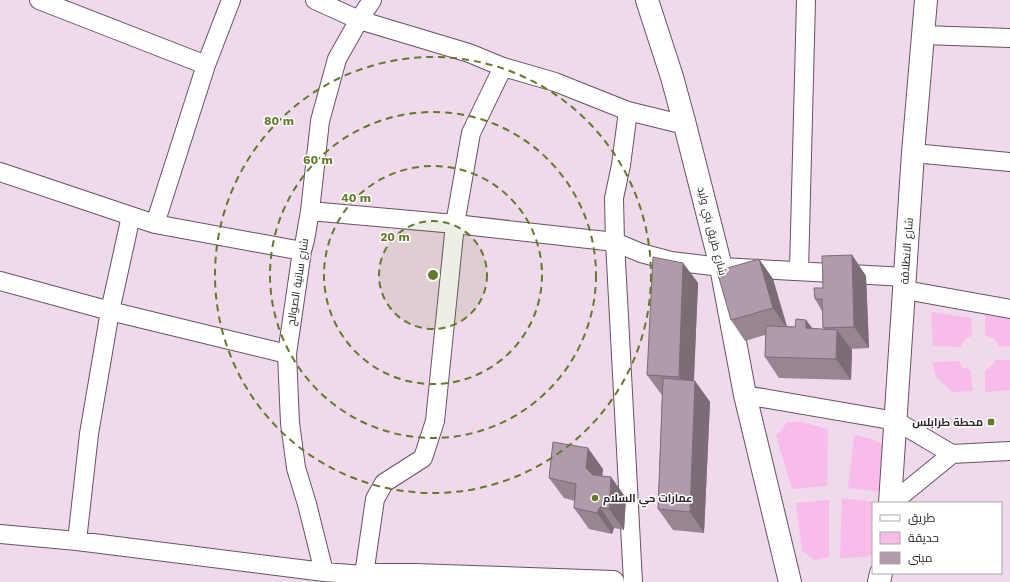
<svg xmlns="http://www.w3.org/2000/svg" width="1010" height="582" font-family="'Work Sans',Cairo,sans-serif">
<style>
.green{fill:#f8bcea}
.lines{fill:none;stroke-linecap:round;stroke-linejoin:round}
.minor-casing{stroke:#665361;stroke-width:20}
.tertiary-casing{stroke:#665361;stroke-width:24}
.primary-casing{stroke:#665361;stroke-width:24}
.trunk-casing{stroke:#665361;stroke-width:24}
.minor{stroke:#fff;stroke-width:18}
.tertiary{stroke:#fff;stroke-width:22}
.primary{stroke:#fff;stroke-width:22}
.trunk{stroke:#fff;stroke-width:22}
.wall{fill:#978592}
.shaded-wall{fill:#7b6c77}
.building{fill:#b09baa;stroke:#7b6c77}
.ring{fill:none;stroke:#617a2c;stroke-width:2;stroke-dasharray:7 5}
.poi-dot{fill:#617a2c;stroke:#fff;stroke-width:1.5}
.labels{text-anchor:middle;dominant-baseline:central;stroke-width:3;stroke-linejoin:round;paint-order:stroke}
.street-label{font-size:11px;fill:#2d252b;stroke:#fff}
.poi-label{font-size:11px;font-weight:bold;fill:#2d252b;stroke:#fff;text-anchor:end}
.centre{fill:#617a2c;stroke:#fff;stroke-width:2}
.ring-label{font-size:12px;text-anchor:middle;font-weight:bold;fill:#617a2c;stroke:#fff;stroke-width:3;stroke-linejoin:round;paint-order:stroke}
</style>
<rect width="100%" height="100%" fill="#efd9ea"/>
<path class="green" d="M 931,312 L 971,318 L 972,336 C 965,338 963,340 961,347 L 933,346 Z
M 985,315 L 1010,318 L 1010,346 L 999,347 L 995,339 L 985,335 Z
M 995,360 L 1010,360 L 1010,390 L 985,392 L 985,371 L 995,363 Z
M 959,361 L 962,367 L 970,370 L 973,391 L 953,392 L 936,377 L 932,362 Z
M 787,422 L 802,422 L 828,429 L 827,486 L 792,489 L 776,435 L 781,431 Z
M 854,435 L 873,439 L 887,448 L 883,492 L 848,488 Z
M 842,498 L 883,503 L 873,503 L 873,553 L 867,557 L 840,558 Z
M 829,500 L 829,557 L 814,560 L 802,551 L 796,503 Z"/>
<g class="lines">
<defs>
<path id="minor" d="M 39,0 L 206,65
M 315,0 L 359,20 L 469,53 L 503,67 L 555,82 L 628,111
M 923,35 L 1010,38
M 685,125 L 628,111 L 621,165 L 614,198 L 615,242 L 641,253 L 671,261 L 721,267 L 906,277
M 913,153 L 1010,162
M 0,172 L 155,224 L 302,251
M 310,211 L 455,224 L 615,242 L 633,582
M 155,224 L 206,65 L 231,0
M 799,271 L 806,0
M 0,281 L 110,311 L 287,354
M 905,290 L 1010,309
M 745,395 L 896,421 L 952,454 L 1010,451
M 892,503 L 952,454
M 0,534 L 77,541 L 324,572 L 364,575 L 375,499 L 384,483 L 423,458 L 435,421 L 455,224 L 471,133 L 503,67
M 77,541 L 89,434 L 110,311 L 131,216
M 324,572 L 307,504 L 296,468 L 290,423 L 287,354 L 302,251 L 305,240 L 310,211 L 320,121 L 337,59 L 359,20 L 372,0"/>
<path id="tertiary" d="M 362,582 L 364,575 L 414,575 L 613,582"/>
<path id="primary" d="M 647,0 L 672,77 L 685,125 L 721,267 L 745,395 L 790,582"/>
<path id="trunk" d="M 890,503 L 913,153 L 926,0
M 879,582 L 881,573"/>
</defs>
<use href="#minor" class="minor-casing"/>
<use href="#tertiary" class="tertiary-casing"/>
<use href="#primary" class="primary-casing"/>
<use href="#trunk" class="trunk-casing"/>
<use href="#minor" class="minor"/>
<use href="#tertiary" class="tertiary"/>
<use href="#primary" class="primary"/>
<use href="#trunk" class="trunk"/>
</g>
<path class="wall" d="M 852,255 L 866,276 L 869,348 L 851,349 L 852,350 L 851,380 L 779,378 L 765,357 L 765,335 L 745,341 L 731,320 L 759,259 L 773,279 L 787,326 L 795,327 L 806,320 L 813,329 L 824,329 L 822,311 L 815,299 L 823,288 Z
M 683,263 L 698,283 L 694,381 L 695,381 L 710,402 L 704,533 L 673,530 L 658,509 L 662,395 L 647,375 Z
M 603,469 L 602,476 L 611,477 L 626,498 L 624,530 L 614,528 L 612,534 L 589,529 L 574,508 L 575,501 L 564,498 L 549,478 Z"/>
<path class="shaded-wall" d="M 852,255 L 866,276 L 869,348 L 854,327 Z
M 759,259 L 773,279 L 787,328 L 773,308 Z
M 683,263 L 698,283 L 693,397 L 679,377 Z
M 806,320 L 821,340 L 806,328 Z
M 837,330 L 852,350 L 851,380 L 836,359 Z
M 695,381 L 710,402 L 704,533 L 690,512 Z
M 588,448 L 603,469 L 601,488 L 586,468 Z
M 611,477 L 626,498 L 624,530 L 609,509 Z
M 600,507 L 614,528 L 612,534 L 597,513 Z"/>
<path class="building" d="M 852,255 L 854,327 L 823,328 L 822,299 L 815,299 L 814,288 L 823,288 L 822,256 Z
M 653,257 L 683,263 L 679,377 L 647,375 Z
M 759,259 L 773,308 L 731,320 L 717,271 Z
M 796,319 L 806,320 L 806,328 L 837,330 L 836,359 L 765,357 L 766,326 L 795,327 Z
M 663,378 L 695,381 L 690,512 L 658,509 Z
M 553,442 L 588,448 L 586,468 L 593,475 L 611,477 L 609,509 L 600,507 L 597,513 L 574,508 L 576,484 L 549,478 Z"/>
<circle cx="433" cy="275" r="54" fill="#617a2c" fill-opacity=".12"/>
<g class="ring">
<circle cx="433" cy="275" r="54"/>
<circle cx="433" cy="275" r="109"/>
<circle cx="433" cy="275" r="163"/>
<circle cx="433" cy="275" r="218"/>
</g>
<g class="poi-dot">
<rect x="987" y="418" width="8" height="8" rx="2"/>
<circle cx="595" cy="498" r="4"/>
</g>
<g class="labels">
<g class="street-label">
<text transform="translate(712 231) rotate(76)">شارع طريق بني وليد</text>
<text transform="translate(907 251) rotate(-86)">شارع الانطلاقة</text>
<text transform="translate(298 282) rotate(-81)">شارع سانية الصوالح</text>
</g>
<g class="poi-label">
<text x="983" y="422">محطة طرابلس</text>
<text x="603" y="498" text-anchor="start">عمارات حي السلام</text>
</g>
</g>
<circle cx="433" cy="275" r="6" class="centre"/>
<g class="ring-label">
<text x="279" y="125">80 m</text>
<text x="318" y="164">60 m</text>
<text x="356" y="202">40 m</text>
<text x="395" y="241">20 m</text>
</g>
<rect x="872" y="502" width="130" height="72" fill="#ffffff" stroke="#aba8aa"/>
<rect x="880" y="515" width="20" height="6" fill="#ffffff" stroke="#aba8aa"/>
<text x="908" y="522" font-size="12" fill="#2d252b">طريق</text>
<rect x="880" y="532" width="20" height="12" fill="#f8bcea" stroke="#aba8aa"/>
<text x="908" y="542" font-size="12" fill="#2d252b">حديقة</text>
<rect x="880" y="552" width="20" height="12" fill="#b09baa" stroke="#aba8aa"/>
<text x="908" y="562" font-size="12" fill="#2d252b">مبنى</text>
</svg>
